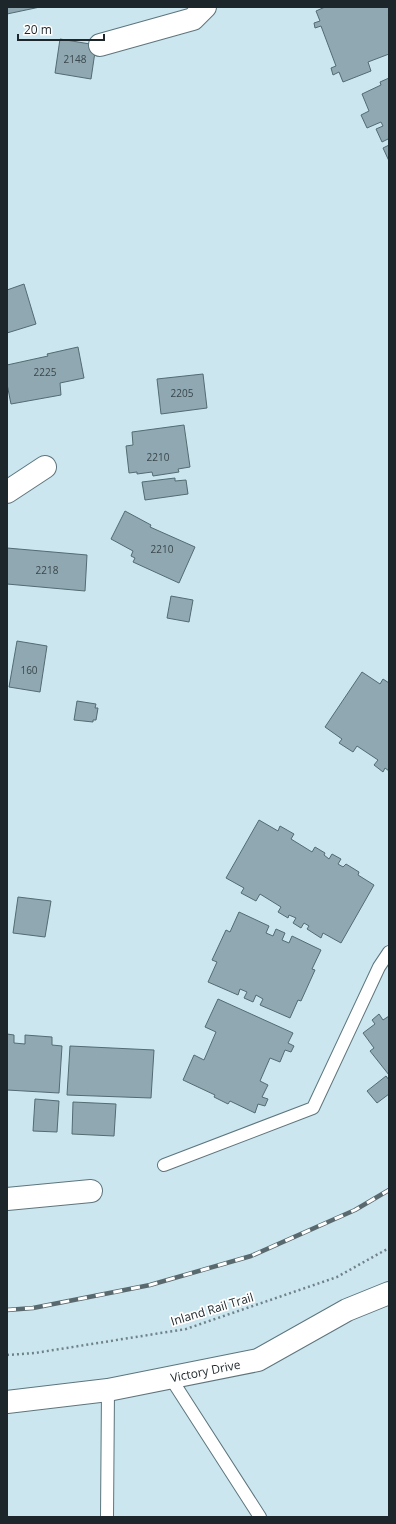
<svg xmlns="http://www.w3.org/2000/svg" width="396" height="1524" font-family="'Open Sans',sans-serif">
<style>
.building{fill:#8fa8b1;stroke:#536b72}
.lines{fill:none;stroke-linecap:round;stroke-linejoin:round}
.service-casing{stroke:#5d757d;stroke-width:14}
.minor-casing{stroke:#5d757d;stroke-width:24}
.path{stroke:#708289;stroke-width:2.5;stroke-dasharray:2 3;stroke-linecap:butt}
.service{stroke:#fff;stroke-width:12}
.minor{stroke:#fff;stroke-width:22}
.rail-casing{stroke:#59696e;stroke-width:4.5}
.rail{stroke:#fff;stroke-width:3;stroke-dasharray:9;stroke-linecap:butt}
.labels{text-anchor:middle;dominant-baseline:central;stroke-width:3.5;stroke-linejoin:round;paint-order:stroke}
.number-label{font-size:10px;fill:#3a474c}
.street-label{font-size:12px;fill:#1d272b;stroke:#fff}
</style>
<rect width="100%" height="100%" fill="#cbe6ef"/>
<path class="building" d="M 7,7 L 40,7 L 7,14 Z
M 325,7 L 389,7 L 389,54 L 368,62 L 371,71 L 343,82 L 339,72 L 333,75 L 331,68 L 336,66 L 321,26 L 315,28 L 314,23 L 320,21 L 316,11 Z
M 60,39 L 96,45 L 91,79 L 55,73 Z
M 389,78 L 389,141 L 388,139 L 382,142 L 376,129 L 383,126 L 381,122 L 367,128 L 361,115 L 369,111 L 362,94 L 381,85 L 380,82 Z
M 389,145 L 389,161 L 383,148 Z
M 24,284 L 36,324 L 7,333 L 7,290 Z
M 78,347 L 84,378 L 60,383 L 61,395 L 11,404 L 7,384 L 7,365 L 48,356 L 47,354 Z
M 203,374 L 207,408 L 161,414 L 157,379 Z
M 184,425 L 190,467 L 178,469 L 179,472 L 153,476 L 152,472 L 137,474 L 137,472 L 129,473 L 126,446 L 133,445 L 132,432 Z
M 175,478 L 175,481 L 186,480 L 188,494 L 145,500 L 142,482 Z
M 125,511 L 151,525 L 150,527 L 195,547 L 179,583 L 133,562 L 135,558 L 131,556 L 133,551 L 111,539 Z
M 7,548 L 87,555 L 85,591 L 7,584 Z
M 171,596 L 193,600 L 189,622 L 167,618 Z
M 17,641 L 47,646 L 40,692 L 9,687 Z
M 362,672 L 380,684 L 383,679 L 389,683 L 389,771 L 385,768 L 383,772 L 374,765 L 378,760 L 357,746 L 353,752 L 339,743 L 342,739 L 325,727 Z
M 77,701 L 96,704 L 95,708 L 98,708 L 96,720 L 93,720 L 93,722 L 74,720 Z
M 259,820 L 278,831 L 280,826 L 294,834 L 291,839 L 312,852 L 315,847 L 325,853 L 324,855 L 329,859 L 332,854 L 341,859 L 338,864 L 343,867 L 346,864 L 359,872 L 358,875 L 374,885 L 341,943 L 323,933 L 321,938 L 307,929 L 309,926 L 304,923 L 301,928 L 293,923 L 296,918 L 289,915 L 288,918 L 278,912 L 281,907 L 260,894 L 256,901 L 241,893 L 244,888 L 226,878 Z
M 18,897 L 51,901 L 45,937 L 13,933 Z
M 239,912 L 269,926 L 266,933 L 273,936 L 276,929 L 285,933 L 282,940 L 289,943 L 292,936 L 321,950 L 312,969 L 315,970 L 301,1001 L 298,1000 L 290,1018 L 260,1005 L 263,999 L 256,995 L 253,1002 L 244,998 L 247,992 L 240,989 L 238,995 L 208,982 L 217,962 L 212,960 L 226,930 L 230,932 Z
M 218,999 L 293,1033 L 288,1043 L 294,1046 L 291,1052 L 285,1050 L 280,1062 L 270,1058 L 260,1081 L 268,1085 L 262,1097 L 268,1099 L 265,1106 L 258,1104 L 255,1113 L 230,1101 L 228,1104 L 214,1097 L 215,1095 L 183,1080 L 194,1055 L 204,1060 L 216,1032 L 205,1027 Z
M 379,1014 L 383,1020 L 389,1016 L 389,1075 L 370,1051 L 374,1048 L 363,1033 L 375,1024 L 372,1020 Z
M 7,1034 L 14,1035 L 14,1043 L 25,1044 L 25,1035 L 52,1037 L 52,1045 L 62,1046 L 59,1093 L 7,1090 Z
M 70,1046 L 154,1050 L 151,1098 L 67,1095 Z
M 386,1076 L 389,1080 L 389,1094 L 377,1103 L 367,1091 Z
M 35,1099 L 59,1101 L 57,1132 L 33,1131 Z
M 73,1102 L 116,1104 L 114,1136 L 72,1134 Z"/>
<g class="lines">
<defs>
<path id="service" d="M 164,1165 L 313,1108 L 379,967 L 389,952
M 170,1377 L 260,1517
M 107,1517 L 108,1390"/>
<g id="minor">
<path d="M 100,45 L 193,19 L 205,7"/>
<path d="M 7,492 L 45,467"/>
<path d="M 7,1199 L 91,1191"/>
<path id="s1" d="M 7,1402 L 108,1390 L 258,1360 L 347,1310 L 389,1293"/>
</g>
</defs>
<use href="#service" class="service-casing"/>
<use href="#minor" class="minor-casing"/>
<path class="path" d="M 7,1355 L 35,1353 L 186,1329 L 337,1277 L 389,1248"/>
<use href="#service" class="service"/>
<use href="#minor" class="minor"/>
<defs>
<path id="rail" d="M 7,1310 L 33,1308 L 150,1285 L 251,1256 L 355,1210 L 389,1190"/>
</defs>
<use href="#rail" class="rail-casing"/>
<use href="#rail" class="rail"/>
</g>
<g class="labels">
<g class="number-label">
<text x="75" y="59">2148</text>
<text x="45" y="372">2225</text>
<text x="182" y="393">2205</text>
<text x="158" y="457">2210</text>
<text x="162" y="549">2210</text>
<text x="47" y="570">2218</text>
<text x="29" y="670">160</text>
</g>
<g class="street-label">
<text transform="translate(212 1309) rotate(-17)">Inland Rail Trail</text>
<text stroke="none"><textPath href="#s1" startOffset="201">Victory Drive</textPath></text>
</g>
</g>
<rect width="396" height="1524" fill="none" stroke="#1d272b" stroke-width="16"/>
<path d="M18 34v6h86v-6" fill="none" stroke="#1d272b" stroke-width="2"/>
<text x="24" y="34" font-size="12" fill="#1d272b" stroke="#ffffff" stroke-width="3" paint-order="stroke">20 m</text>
</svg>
